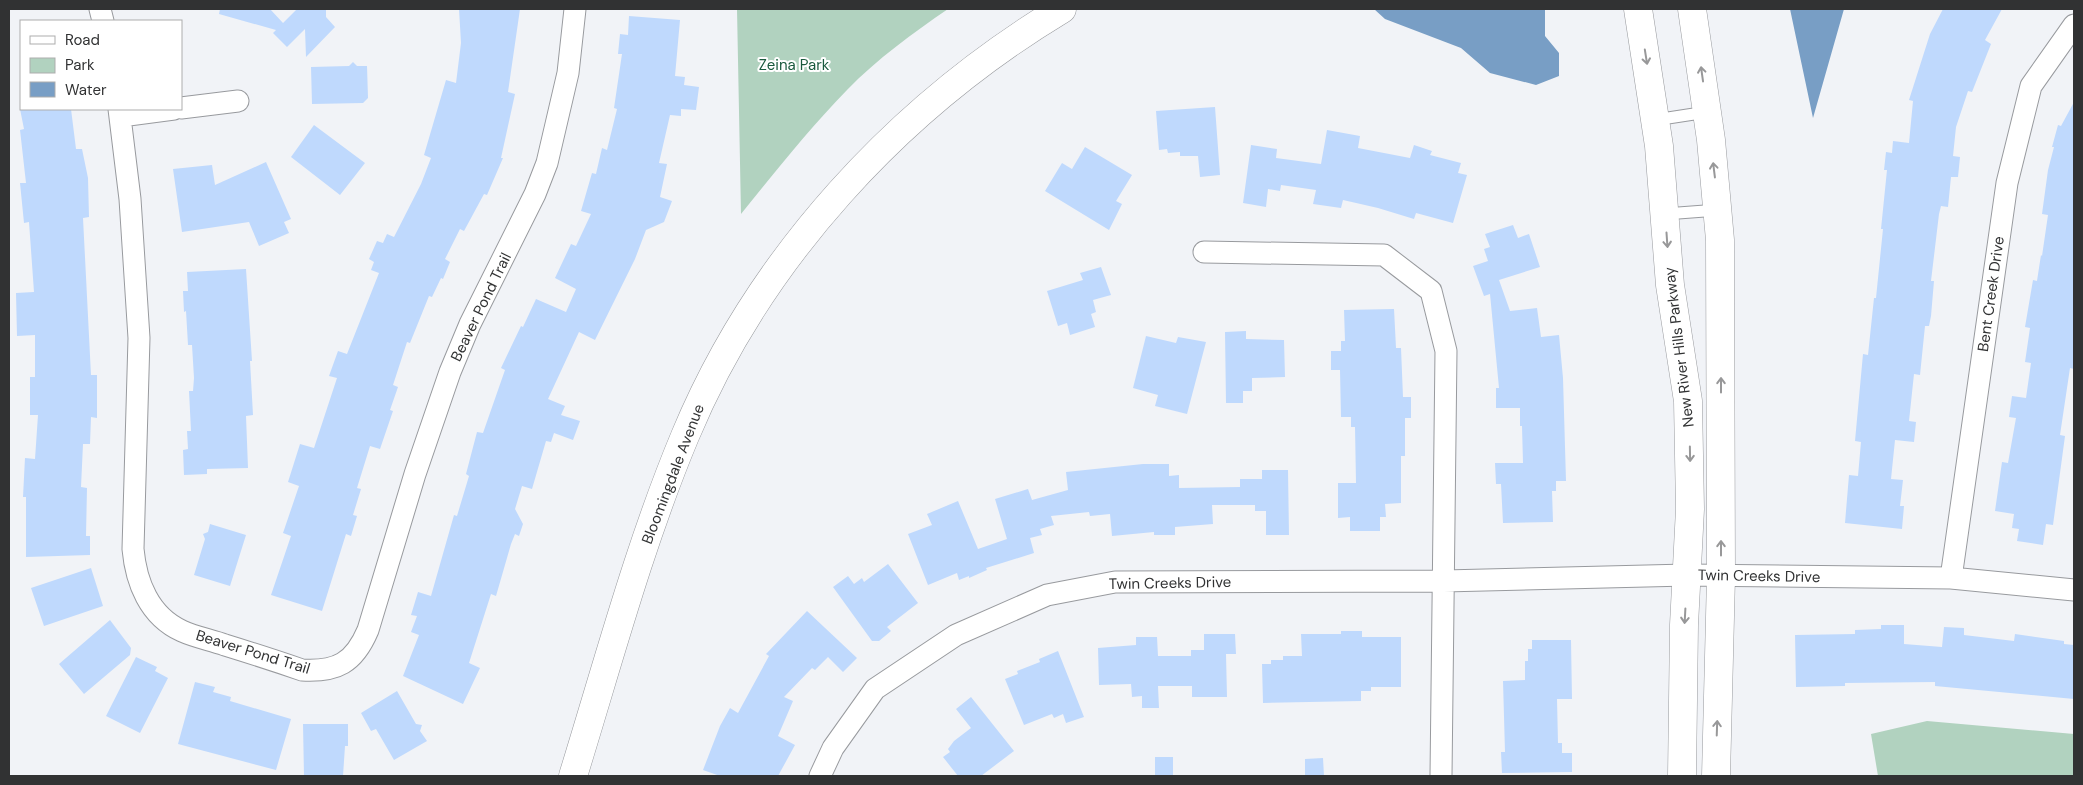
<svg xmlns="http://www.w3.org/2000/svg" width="2083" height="785" font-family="'DM Sans',sans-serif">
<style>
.green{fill:#b1d2bf}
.water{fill:#789ec5}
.building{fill:#bfd9fd}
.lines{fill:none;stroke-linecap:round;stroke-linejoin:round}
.service-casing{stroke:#989a9e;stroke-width:13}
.minor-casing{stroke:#989a9e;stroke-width:23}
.tertiary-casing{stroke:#989a9e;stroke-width:29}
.service{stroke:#fff;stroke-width:11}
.minor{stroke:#fff;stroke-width:21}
.tertiary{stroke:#fff;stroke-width:28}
.oneway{stroke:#989899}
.labels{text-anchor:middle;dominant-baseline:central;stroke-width:4;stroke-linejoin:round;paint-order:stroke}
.park-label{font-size:15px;fill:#19593d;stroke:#fff}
.street-label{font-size:15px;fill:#313233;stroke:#fff}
</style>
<rect width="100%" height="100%" fill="#f1f3f7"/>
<path class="green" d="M 737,9 L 948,9 C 913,33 877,59 847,90 C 809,129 775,172 741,214 Z
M 1927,721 L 2074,734 L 2074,776 L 1878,776 L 1871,734 Z"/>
<path class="water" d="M 1374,9 L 1545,9 L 1545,36 L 1559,53 L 1559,76 L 1536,85 L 1490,73 L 1461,48 L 1385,19 Z
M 1790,9 L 1844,9 L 1813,118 Z"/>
<path class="building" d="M 220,9 L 270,9 L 283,23 L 297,9 L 326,9 L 326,17 L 335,27 L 306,57 L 305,29 L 287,47 L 273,33 L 276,30 L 219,14 Z
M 459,9 L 520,9 L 508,92 L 515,94 L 501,158 L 503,158 L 487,195 L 484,194 L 464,231 L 460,229 L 445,259 L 450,262 L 443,279 L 441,278 L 432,297 L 429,296 L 410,343 L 407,342 L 393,385 L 398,387 L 390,410 L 393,411 L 380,449 L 370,446 L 357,488 L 361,489 L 353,515 L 357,516 L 351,536 L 346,534 L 322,611 L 271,595 L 291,536 L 283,533 L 299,486 L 288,482 L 300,444 L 314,448 L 337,378 L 329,376 L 338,351 L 347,354 L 379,273 L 371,270 L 374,262 L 369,259 L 377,241 L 383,243 L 387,234 L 394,237 L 421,184 L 431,158 L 424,155 L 446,80 L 456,83 L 461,43 Z
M 1943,9 L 2002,9 L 1985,40 L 1991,44 L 1972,92 L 1968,91 L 1956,127 L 1953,156 L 1960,157 L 1958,177 L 1951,177 L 1948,207 L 1941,206 L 1939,214 L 1931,281 L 1934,281 L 1931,316 L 1929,326 L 1925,326 L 1920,375 L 1914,374 L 1909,421 L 1916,422 L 1914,442 L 1895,440 L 1891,479 L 1903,480 L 1900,506 L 1904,506 L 1902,529 L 1845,523 L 1849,475 L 1858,476 L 1861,442 L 1855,441 L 1863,354 L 1868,355 L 1874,298 L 1876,298 L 1883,229 L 1881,229 L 1887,170 L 1884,170 L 1886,152 L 1892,153 L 1893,141 L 1909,143 L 1913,101 L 1909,100 L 1930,34 Z
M 629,16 L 680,20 L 675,76 L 685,77 L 684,85 L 699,87 L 696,110 L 681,109 L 681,116 L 670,115 L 659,163 L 667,164 L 660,197 L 672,201 L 664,222 L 646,230 L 635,259 L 595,340 L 579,332 L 548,399 L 565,406 L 561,415 L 580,421 L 573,440 L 554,433 L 551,442 L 546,441 L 532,489 L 522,486 L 515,509 L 523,524 L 519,536 L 515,534 L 511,544 L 496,596 L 491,594 L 469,663 L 480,668 L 463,704 L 403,676 L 419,635 L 411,632 L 417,616 L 411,615 L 418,592 L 431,596 L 454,515 L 457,516 L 469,476 L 466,474 L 477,432 L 483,433 L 505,370 L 501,368 L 521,326 L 523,327 L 536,299 L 566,312 L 576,289 L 555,278 L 571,244 L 576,246 L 591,214 L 581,211 L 592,173 L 596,174 L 602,148 L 607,150 L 617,109 L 614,108 L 622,54 L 618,54 L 620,34 L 628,35 Z
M 353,62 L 357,66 L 367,66 L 368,98 L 363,103 L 312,104 L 311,67 L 349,66 Z
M 2074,102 L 2074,369 L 2070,368 L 2060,435 L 2065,436 L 2053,525 L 2046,524 L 2043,545 L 2017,541 L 2019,529 L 2012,528 L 2014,514 L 1995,511 L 2002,462 L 2008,463 L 2016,418 L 2009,417 L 2012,396 L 2026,398 L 2031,363 L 2025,362 L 2030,328 L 2025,327 L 2033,280 L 2037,281 L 2041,255 L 2042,256 L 2048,215 L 2042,214 L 2048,170 L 2054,147 L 2052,147 L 2058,125 L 2061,126 Z
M 1215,107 L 1220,175 L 1200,177 L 1198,156 L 1180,156 L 1180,152 L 1168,153 L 1167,149 L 1159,150 L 1156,111 Z
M 20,109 L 71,109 L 76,149 L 82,149 L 88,178 L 89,217 L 83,218 L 91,375 L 97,375 L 97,418 L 91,417 L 90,444 L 83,444 L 81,487 L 87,488 L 86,536 L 90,536 L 90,555 L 26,557 L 26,497 L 23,497 L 25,458 L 35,459 L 38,415 L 30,415 L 30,377 L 35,377 L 35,335 L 17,336 L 16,293 L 34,292 L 29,222 L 24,223 L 20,183 L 26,183 L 20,130 L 24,129 Z
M 314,125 L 365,163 L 340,195 L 291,157 Z
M 1327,130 L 1360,136 L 1358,148 L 1410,158 L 1414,145 L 1432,151 L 1430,155 L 1461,163 L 1458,173 L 1467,175 L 1453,223 L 1416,213 L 1414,219 L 1378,208 L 1343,200 L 1341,208 L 1313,204 L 1316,190 L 1281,185 L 1280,191 L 1268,189 L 1266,207 L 1243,203 L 1251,145 L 1277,149 L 1276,158 L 1321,164 Z
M 1085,147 L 1132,175 L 1116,201 L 1122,204 L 1109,230 L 1045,191 L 1062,163 L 1072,169 Z
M 266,162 L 291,219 L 284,222 L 289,233 L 259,246 L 249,222 L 182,232 L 173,169 L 212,165 L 215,185 Z
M 1513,225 L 1518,238 L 1529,234 L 1540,267 L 1499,280 L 1510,311 L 1537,308 L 1541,337 L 1559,335 L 1563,378 L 1566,481 L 1556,481 L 1556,491 L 1552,491 L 1553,522 L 1503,523 L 1501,484 L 1496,484 L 1495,463 L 1523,463 L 1522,426 L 1520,426 L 1520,408 L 1496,408 L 1496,388 L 1499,388 L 1490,294 L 1484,296 L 1473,266 L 1488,261 L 1484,249 L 1490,247 L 1485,234 Z
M 1101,267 L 1111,295 L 1093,300 L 1096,312 L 1091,314 L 1095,327 L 1070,335 L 1067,323 L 1058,326 L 1047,291 L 1083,280 L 1080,273 Z
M 246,269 L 252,361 L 250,361 L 253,415 L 246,416 L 248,468 L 207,469 L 207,474 L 184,475 L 183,450 L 188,449 L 187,431 L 191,431 L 189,391 L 193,391 L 194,378 L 192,345 L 188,345 L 186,311 L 184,312 L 183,291 L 188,291 L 187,272 Z
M 1394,309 L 1396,348 L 1401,348 L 1403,397 L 1411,397 L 1411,418 L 1405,418 L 1405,456 L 1401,456 L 1401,503 L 1385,504 L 1386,517 L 1380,517 L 1380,531 L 1350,531 L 1350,517 L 1338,518 L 1338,483 L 1356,483 L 1355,427 L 1351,427 L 1351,417 L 1341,417 L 1340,370 L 1331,370 L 1331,351 L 1341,351 L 1341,341 L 1345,341 L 1344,310 Z
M 1246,331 L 1246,339 L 1284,340 L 1285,377 L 1252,378 L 1252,391 L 1243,391 L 1243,403 L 1226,403 L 1225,332 Z
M 1146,336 L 1176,343 L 1178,337 L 1206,342 L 1187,414 L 1155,406 L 1158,395 L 1133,388 Z
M 1143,464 L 1169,464 L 1169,476 L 1179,475 L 1179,488 L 1240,487 L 1240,479 L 1262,479 L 1262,470 L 1288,470 L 1289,535 L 1266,535 L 1266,511 L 1255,511 L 1255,505 L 1212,505 L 1213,524 L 1175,527 L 1175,535 L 1154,535 L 1154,532 L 1112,536 L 1110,514 L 1090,516 L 1089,512 L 1051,516 L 1054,525 L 1040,529 L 1042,535 L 1030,538 L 1034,553 L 986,568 L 987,570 L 969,578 L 969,576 L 959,580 L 957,573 L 928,585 L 908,534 L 932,525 L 927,514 L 958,501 L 978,549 L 1007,539 L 995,499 L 1028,489 L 1032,500 L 1068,490 L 1066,472 Z
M 210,524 L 246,535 L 230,586 L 194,575 L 205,539 L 203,534 L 208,532 Z
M 888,564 L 918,603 L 887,627 L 891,631 L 879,641 L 872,641 L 833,587 L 848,576 L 854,584 L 862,578 L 864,582 Z
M 91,568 L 103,606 L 44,626 L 31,588 Z
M 807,611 L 857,658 L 843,672 L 828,657 L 815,670 L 812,668 L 784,697 L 793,701 L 778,736 L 795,745 L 778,776 L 720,776 L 703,770 L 720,726 L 730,708 L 738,713 L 769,656 L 766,654 Z
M 110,620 L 131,648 L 130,655 L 84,694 L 59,664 Z
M 1881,625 L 1904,625 L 1904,644 L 1942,647 L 1944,627 L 1964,628 L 1964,635 L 2014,641 L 2015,634 L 2064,641 L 2064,644 L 2074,645 L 2074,699 L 1935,686 L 1935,682 L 1845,683 L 1845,686 L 1796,687 L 1795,635 L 1855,634 L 1855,630 L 1881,629 Z
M 1341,631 L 1362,631 L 1362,637 L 1401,637 L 1401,687 L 1371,687 L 1371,691 L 1361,691 L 1361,701 L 1263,703 L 1262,664 L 1271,664 L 1271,660 L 1283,660 L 1283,656 L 1302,656 L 1301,634 L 1341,634 Z
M 1204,634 L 1235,634 L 1236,654 L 1226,654 L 1227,697 L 1192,697 L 1192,686 L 1158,686 L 1159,708 L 1142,708 L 1142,696 L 1132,697 L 1131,684 L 1099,685 L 1098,648 L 1136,645 L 1136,637 L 1157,637 L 1158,656 L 1191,656 L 1191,650 L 1204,650 Z
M 1532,640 L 1571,640 L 1572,699 L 1557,699 L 1558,743 L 1562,743 L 1562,753 L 1572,753 L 1572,772 L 1502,773 L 1501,752 L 1505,752 L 1503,681 L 1525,680 L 1525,661 L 1528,661 L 1528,649 L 1532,649 Z
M 1058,651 L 1084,717 L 1066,723 L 1063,714 L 1054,718 L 1052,714 L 1024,725 L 1005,679 L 1018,674 L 1017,671 L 1040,662 L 1039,659 Z
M 136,657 L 157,667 L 155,671 L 168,678 L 140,733 L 106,716 Z
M 195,682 L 215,687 L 213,692 L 231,697 L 230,701 L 291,719 L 276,770 L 178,744 Z
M 397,691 L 416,724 L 422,725 L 420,731 L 427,741 L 394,760 L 376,729 L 371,731 L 361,713 Z
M 971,697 L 1014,751 L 981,776 L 958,776 L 943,757 L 950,752 L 948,749 L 954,741 L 971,728 L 956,709 Z
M 303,724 L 348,724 L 348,746 L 345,746 L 343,776 L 304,776 Z
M 1155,757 L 1173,757 L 1173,776 L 1155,776 Z
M 1323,758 L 1324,776 L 1305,776 L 1305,759 Z"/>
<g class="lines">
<defs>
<path id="service" d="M 1655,120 L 1707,112
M 1665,214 L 1718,210"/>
<path id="minor" d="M 100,9 L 103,21
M 181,108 L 238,101
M 119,109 L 130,199 L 139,338 L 133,549 C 136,582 149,616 182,631 C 195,637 211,640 225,645 C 251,653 276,661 302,670 C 337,672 354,663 368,630 L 415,474 L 450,372 L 470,324 L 535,194 L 547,163 L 568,73 L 575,9
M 121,116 L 174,109
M 1204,252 L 1384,255 L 1431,291 L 1446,351 L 1441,776
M 1951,578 L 2007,183 L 2031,86 L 2074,25
M 820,776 L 833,748 L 875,689 L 956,635 L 1047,595 L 1115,582 L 1444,581 L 1687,575 L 1951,578 L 2074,590"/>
<path id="tertiary" d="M 1638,9 L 1659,146 L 1670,285 L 1688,401 L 1690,509 L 1684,625 L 1682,776
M 1692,9 L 1711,140 L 1720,240 L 1721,577 L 1716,776
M 573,776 C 608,663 639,546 685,436 C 759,258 898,108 1062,9"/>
</defs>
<use href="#service" class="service-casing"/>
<use href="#minor" class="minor-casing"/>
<use href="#tertiary" class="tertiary-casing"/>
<use href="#service" class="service"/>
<use href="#minor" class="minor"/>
<use href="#tertiary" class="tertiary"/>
</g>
<defs><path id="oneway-shaft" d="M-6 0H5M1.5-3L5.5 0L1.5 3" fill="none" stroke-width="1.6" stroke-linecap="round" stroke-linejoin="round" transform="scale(1.25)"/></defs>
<g class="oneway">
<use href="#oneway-shaft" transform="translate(1646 57) rotate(81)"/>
<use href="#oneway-shaft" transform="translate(1702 74) rotate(-98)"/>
<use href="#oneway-shaft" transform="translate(1714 170) rotate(-97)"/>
<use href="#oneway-shaft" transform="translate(1667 240) rotate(86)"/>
<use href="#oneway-shaft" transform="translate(1721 385) rotate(-90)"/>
<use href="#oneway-shaft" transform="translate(1690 454) rotate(89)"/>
<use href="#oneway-shaft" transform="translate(1721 548) rotate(-90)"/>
<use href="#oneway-shaft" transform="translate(1685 616) rotate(93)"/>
<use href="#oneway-shaft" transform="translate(1717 728) rotate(-88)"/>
</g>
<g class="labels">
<g class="park-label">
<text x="794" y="65">Zeina Park</text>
</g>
<g class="street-label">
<text transform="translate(1991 294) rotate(-82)">Bent Creek Drive</text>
<text transform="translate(481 307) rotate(-64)">Beaver Pond Trail</text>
<text transform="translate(1679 347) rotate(-97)">New River Hills Parkway</text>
<text transform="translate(673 474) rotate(-69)">Bloomingdale Avenue</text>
<text transform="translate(1759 576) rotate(1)">Twin Creeks Drive</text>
<text transform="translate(1170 583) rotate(-1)">Twin Creeks Drive</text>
<text transform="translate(253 652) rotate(17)">Beaver Pond Trail</text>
</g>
</g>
<rect width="2083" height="785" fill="none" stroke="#313233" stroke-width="20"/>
<rect x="20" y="20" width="162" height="90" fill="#ffffff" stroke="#adadad"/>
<rect x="30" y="36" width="25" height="8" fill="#ffffff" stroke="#adadad"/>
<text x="65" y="45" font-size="15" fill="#313233">Road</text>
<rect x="30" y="58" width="25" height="15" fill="#b1d2bf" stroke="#adadad"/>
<text x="65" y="70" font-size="15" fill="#313233">Park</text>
<rect x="30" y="82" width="25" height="15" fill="#789ec5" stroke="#adadad"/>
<text x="65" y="95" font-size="15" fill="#313233">Water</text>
</svg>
